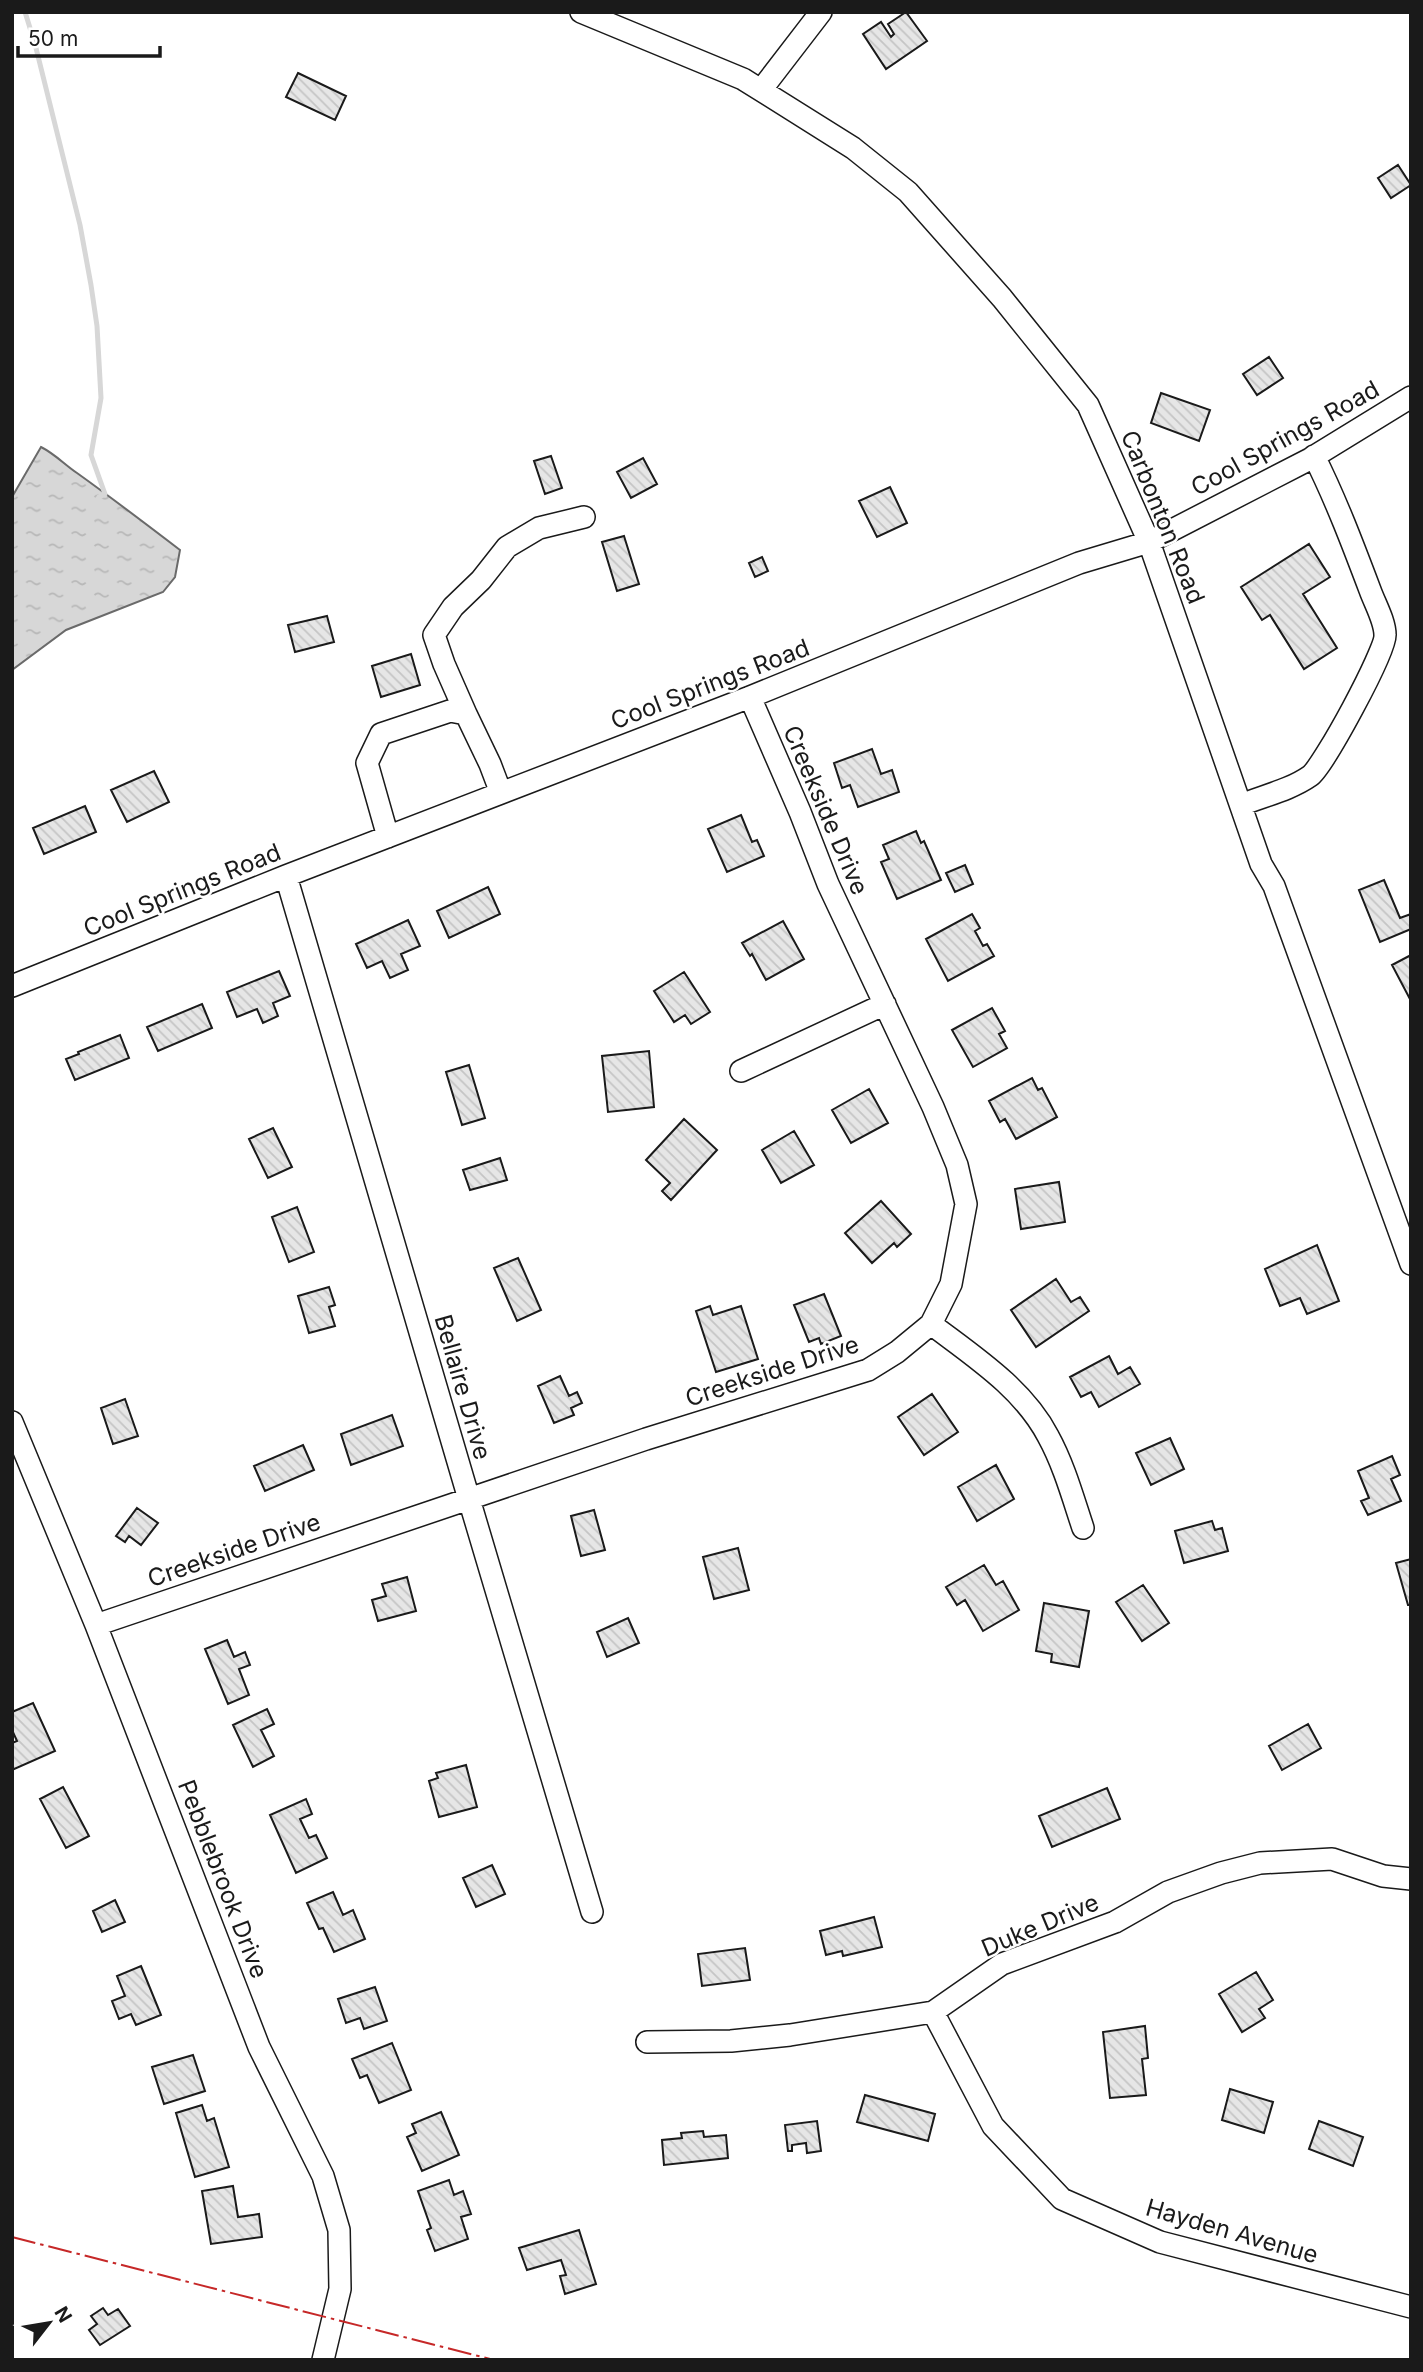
<svg xmlns="http://www.w3.org/2000/svg" width="1423" height="2372" font-family="Inter,sans-serif">
<style>
.water{fill:url(#water-ripples);stroke:#6a6a6a;stroke-width:2}
.lines{fill:none;stroke-linecap:round;stroke-linejoin:round}
.stream{stroke:#d7d7d7;stroke-width:5}
.building{fill:url(#building-back-hatch);stroke:#1a1a1a;stroke-width:2}
.minor-casing{stroke:#1a1a1a;stroke-width:24}
.minor{stroke:#fff;stroke-width:21}
.power{stroke:#c62828;stroke-width:2;stroke-dasharray:24 5 3.5 5;stroke-linecap:butt}
.labels{text-anchor:middle;dominant-baseline:central;stroke-width:5;stroke-linejoin:round;paint-order:stroke}
.street-label{font-size:24px;fill:#1a1a1a;stroke:#fff}
</style>
<defs>
<pattern id="water-ripples" width="26" height="14" patternUnits="userSpaceOnUse" patternTransform="scale(1.75)"><rect width="26" height="14" fill="#d7d7d7"/><path d="M2 4q2-2 4 0t4 0M15 11q2-2 4 0t4 0" fill="none" stroke="#b8b8b8"/></pattern>
<pattern id="building-back-hatch" width="6" height="6" patternUnits="userSpaceOnUse" patternTransform="scale(1.75)"><rect width="6" height="6" fill="#e6e6e6"/><path d="M-1 5l2 2M0 0l6 6M5-1l2 2" fill="none" stroke="#c5c5c5"/></pattern>
</defs>
<rect width="100%" height="100%" fill="#fff"/>
<path class="water" d="M 41,447 C 55,454 65,465 77,473 C 112,498 146,524 180,550 L 175,577 L 163,592 L 66,630 L 12,670 L 12,497 Z"/>
<g class="lines">
<path class="stream" d="M 25,12 L 35,44 L 80,225 L 91,285 L 97,326 L 101,398 L 91,455 L 105,494 L 99,497"/>
</g>
<path class="building" d="M 906,12 L 927,41 L 886,69 L 863,34 L 881,22 L 891,37 L 894,34 L 888,24 Z
M 298,73 L 346,96 L 335,120 L 286,97 Z
M 1398,165 L 1411,185 L 1391,198 L 1378,178 Z
M 1269,357 L 1283,378 L 1257,395 L 1243,374 Z
M 1161,393 L 1210,410 L 1199,441 L 1151,423 Z
M 551,456 L 562,488 L 545,494 L 534,461 Z
M 643,458 L 657,484 L 631,498 L 617,472 Z
M 890,487 L 907,523 L 877,537 L 859,501 Z
M 624,536 L 639,584 L 617,591 L 602,542 Z
M 1309,544 L 1330,577 L 1303,594 L 1337,648 L 1304,669 L 1270,615 L 1262,620 L 1241,587 Z
M 762,557 L 768,571 L 755,577 L 749,563 Z
M 327,616 L 334,642 L 295,652 L 288,625 Z
M 411,654 L 420,685 L 381,697 L 372,666 Z
M 872,749 L 881,774 L 892,770 L 899,792 L 858,807 L 850,785 L 842,788 L 834,763 Z
M 154,771 L 169,802 L 127,822 L 111,790 Z
M 85,806 L 96,832 L 44,854 L 33,828 Z
M 741,815 L 752,842 L 757,840 L 764,856 L 727,872 L 708,829 Z
M 916,831 L 921,843 L 924,841 L 941,880 L 897,899 L 881,862 L 889,859 L 883,845 Z
M 965,865 L 973,884 L 955,892 L 946,873 Z
M 1384,880 L 1400,918 L 1411,914 L 1411,929 L 1380,942 L 1359,890 Z
M 488,887 L 500,914 L 449,938 L 437,911 Z
M 972,914 L 980,928 L 975,931 L 983,946 L 987,944 L 994,956 L 948,981 L 926,939 Z
M 408,920 L 420,946 L 401,954 L 408,970 L 390,978 L 382,961 L 367,968 L 356,944 Z
M 783,921 L 804,959 L 766,980 L 752,954 L 750,956 L 742,943 Z
M 1411,955 L 1411,1001 L 1392,965 Z
M 279,971 L 290,996 L 273,1003 L 278,1016 L 263,1023 L 257,1009 L 237,1017 L 227,992 Z
M 684,972 L 710,1012 L 691,1024 L 685,1015 L 674,1022 L 654,991 Z
M 202,1004 L 212,1028 L 158,1051 L 147,1027 Z
M 992,1008 L 1005,1031 L 999,1034 L 1007,1048 L 973,1067 L 952,1030 Z
M 120,1035 L 129,1058 L 75,1080 L 66,1059 L 79,1054 L 78,1052 Z
M 649,1051 L 654,1107 L 608,1112 L 602,1056 Z
M 469,1065 L 485,1118 L 462,1125 L 446,1072 Z
M 1032,1078 L 1038,1090 L 1042,1088 L 1057,1117 L 1016,1139 L 1005,1119 L 1000,1122 L 989,1101 Z
M 869,1089 L 888,1123 L 851,1143 L 832,1110 Z
M 684,1119 L 717,1150 L 671,1200 L 662,1191 L 670,1183 L 646,1160 Z
M 273,1128 L 292,1167 L 268,1178 L 249,1139 Z
M 794,1131 L 814,1165 L 781,1183 L 762,1150 Z
M 500,1158 L 507,1180 L 470,1190 L 463,1170 Z
M 1059,1182 L 1065,1222 L 1021,1229 L 1015,1189 Z
M 881,1201 L 911,1234 L 897,1247 L 894,1243 L 872,1263 L 845,1233 Z
M 297,1207 L 314,1252 L 289,1262 L 272,1217 Z
M 1317,1245 L 1339,1301 L 1307,1314 L 1300,1298 L 1280,1306 L 1265,1269 Z
M 518,1258 L 541,1310 L 517,1321 L 494,1268 Z
M 1056,1279 L 1071,1302 L 1080,1297 L 1089,1311 L 1036,1347 L 1011,1310 Z
M 329,1287 L 335,1305 L 329,1307 L 335,1326 L 309,1333 L 298,1296 Z
M 824,1294 L 841,1336 L 821,1344 L 819,1338 L 809,1342 L 794,1305 Z
M 710,1306 L 713,1315 L 741,1306 L 758,1359 L 716,1372 L 696,1311 Z
M 1109,1356 L 1118,1374 L 1130,1367 L 1140,1384 L 1099,1407 L 1091,1392 L 1081,1397 L 1070,1377 Z
M 560,1376 L 569,1396 L 577,1392 L 582,1403 L 571,1408 L 574,1415 L 554,1423 L 538,1386 Z
M 932,1394 L 958,1432 L 924,1455 L 898,1417 Z
M 125,1399 L 138,1436 L 113,1444 L 101,1408 Z
M 392,1415 L 403,1446 L 351,1465 L 341,1434 Z
M 1170,1438 L 1184,1469 L 1151,1485 L 1136,1453 Z
M 303,1445 L 314,1470 L 265,1491 L 254,1466 Z
M 1392,1456 L 1400,1475 L 1391,1479 L 1401,1501 L 1368,1515 L 1361,1501 L 1369,1498 L 1358,1471 Z
M 996,1465 L 1014,1499 L 977,1521 L 958,1487 Z
M 137,1508 L 158,1523 L 141,1545 L 129,1536 L 125,1542 L 116,1536 Z
M 594,1510 L 605,1550 L 581,1556 L 571,1516 Z
M 1212,1521 L 1215,1530 L 1222,1528 L 1228,1551 L 1184,1563 L 1175,1531 Z
M 738,1548 L 749,1590 L 714,1599 L 703,1557 Z
M 1411,1559 L 1411,1605 L 1408,1605 L 1396,1563 Z
M 984,1565 L 996,1585 L 1003,1581 L 1019,1610 L 983,1631 L 965,1600 L 957,1605 L 946,1587 Z
M 407,1577 L 416,1611 L 378,1621 L 372,1600 L 386,1596 L 382,1584 Z
M 1143,1585 L 1169,1623 L 1142,1641 L 1116,1602 Z
M 1044,1603 L 1089,1611 L 1079,1667 L 1051,1662 L 1052,1654 L 1036,1651 Z
M 628,1618 L 639,1643 L 607,1657 L 597,1632 Z
M 227,1640 L 234,1657 L 245,1652 L 250,1665 L 239,1669 L 249,1695 L 228,1704 L 205,1649 Z
M 33,1703 L 55,1751 L 12,1770 L 12,1743 L 17,1741 L 12,1730 L 12,1712 Z
M 267,1709 L 274,1724 L 261,1730 L 274,1756 L 253,1767 L 233,1725 Z
M 1308,1724 L 1321,1748 L 1282,1770 L 1269,1746 Z
M 466,1765 L 477,1807 L 439,1817 L 429,1781 L 438,1778 L 436,1773 Z
M 63,1787 L 89,1836 L 66,1848 L 40,1799 Z
M 1107,1788 L 1120,1819 L 1052,1847 L 1039,1816 Z
M 306,1799 L 312,1814 L 300,1819 L 309,1838 L 316,1835 L 327,1858 L 296,1873 L 270,1815 Z
M 492,1865 L 505,1894 L 476,1907 L 463,1878 Z
M 333,1892 L 343,1915 L 353,1910 L 365,1939 L 334,1952 L 323,1928 L 319,1929 L 307,1903 Z
M 115,1900 L 125,1922 L 102,1932 L 93,1911 Z
M 874,1917 L 882,1947 L 843,1956 L 842,1951 L 826,1955 L 820,1931 Z
M 745,1948 L 750,1980 L 702,1986 L 698,1954 Z
M 141,1966 L 161,2015 L 136,2025 L 131,2014 L 119,2019 L 112,2001 L 125,1996 L 117,1976 Z
M 1256,1972 L 1273,2000 L 1259,2009 L 1265,2018 L 1242,2032 L 1219,1994 Z
M 375,1987 L 387,2021 L 364,2029 L 360,2018 L 346,2023 L 338,1999 Z
M 1145,2026 L 1148,2058 L 1142,2059 L 1146,2095 L 1110,2098 L 1103,2032 Z
M 392,2043 L 411,2090 L 379,2103 L 367,2075 L 360,2078 L 352,2059 Z
M 193,2055 L 205,2091 L 164,2104 L 152,2067 Z
M 1230,2089 L 1273,2102 L 1264,2133 L 1222,2120 Z
M 865,2095 L 935,2114 L 928,2141 L 857,2122 Z
M 202,2105 L 207,2121 L 214,2118 L 229,2167 L 195,2177 L 176,2113 Z
M 441,2112 L 459,2155 L 422,2171 L 407,2137 L 416,2133 L 412,2124 Z
M 817,2121 L 821,2151 L 807,2153 L 806,2143 L 792,2145 L 792,2151 L 788,2151 L 785,2125 Z
M 1319,2121 L 1363,2137 L 1353,2166 L 1309,2149 Z
M 703,2131 L 704,2137 L 726,2135 L 728,2158 L 664,2165 L 662,2140 L 682,2138 L 681,2133 Z
M 449,2180 L 454,2195 L 463,2191 L 471,2214 L 461,2217 L 468,2239 L 435,2251 L 427,2230 L 431,2228 L 418,2191 Z
M 233,2186 L 238,2217 L 259,2214 L 262,2237 L 211,2244 L 202,2191 Z
M 579,2230 L 596,2284 L 565,2294 L 560,2276 L 566,2275 L 561,2260 L 527,2270 L 519,2248 Z
M 103,2308 L 108,2315 L 118,2309 L 130,2326 L 100,2345 L 89,2330 L 97,2324 L 91,2316 Z"/>
<g class="lines">
<defs>
<path id="minor" d="M 581,12 L 743,79 L 853,148 L 908,192 L 1002,298 L 1088,405 L 1149,542 L 1261,864 L 1274,886 L 1411,1264
M 761,90 L 821,12
M 466,714 L 444,664 L 434,635 L 453,607 L 481,580 L 507,547 L 539,528 L 584,517
M 1241,805 C 1263,796 1290,790 1310,776 C 1323,767 1386,651 1385,635 C 1385,621 1375,604 1370,590 C 1353,545 1336,500 1314,456
M 388,837 L 367,763 L 381,734 L 450,711 L 466,714 L 490,764 L 501,793
M 286,876 L 469,1499 L 592,1912
M 12,986 L 286,876 L 750,697 L 1079,563 L 1149,542 L 1310,459 L 1411,397
M 741,1071 L 885,1004
M 931,1324 C 973,1356 1023,1388 1048,1436 C 1064,1465 1073,1498 1083,1528
M 12,1422 L 96,1625 L 259,2047 L 323,2176 L 339,2230 L 340,2289 L 323,2360
M 96,1625 L 646,1439 L 868,1370 L 897,1352 L 931,1324 L 951,1284 L 966,1204 L 957,1165 L 933,1107 L 828,884 L 800,812 L 750,697
M 933,2012 L 993,2126 L 1062,2199 L 1160,2242 L 1411,2307
M 647,2042 L 731,2041 L 790,2035 L 933,2012 L 1002,1964 L 1115,1922 L 1168,1892 L 1221,1873 L 1260,1863 L 1332,1859 L 1383,1876 L 1411,1879"/>
</defs>
<use href="#minor" class="minor-casing"/>
<use href="#minor" class="minor"/>
<path class="power" d="M 12,2237 L 494,2360"/>
</g>
<g class="labels">
<g class="street-label">
<text transform="translate(1285 438) rotate(-29)">Cool Springs Road</text>
<text transform="translate(1163 517) rotate(68)">Carbonton Road</text>
<text transform="translate(710 684) rotate(-21)">Cool Springs Road</text>
<text transform="translate(826 810) rotate(67)">Creekside Drive</text>
<text transform="translate(182 890) rotate(-22)">Cool Springs Road</text>
<text transform="translate(772 1371) rotate(-18)">Creekside Drive</text>
<text transform="translate(463 1387) rotate(74)">Bellaire Drive</text>
<text transform="translate(234 1550) rotate(-19)">Creekside Drive</text>
<text transform="translate(223 1879) rotate(69)">Pebblebrook Drive</text>
<text transform="translate(1040 1925) rotate(-23)">Duke Drive</text>
<text transform="translate(1232 2231) rotate(16)">Hayden Avenue</text>
</g>
</g>
<rect width="1423" height="2372" fill="none" stroke="#1a1a1a" stroke-width="28"/>
<g transform="translate(49 2323) rotate(59)" stroke="#ffffff" stroke-width="5" paint-order="stroke">
<path d="M0-5L12 26L0 18L-12 26Z" fill="#1a1a1a"/>
<text y="-10" font-size="19" font-weight="bold" text-anchor="middle" fill="#1a1a1a">N</text>
</g>
<path d="M18 46v10h142v-10" fill="none" stroke="#1a1a1a" stroke-width="3.5"/>
<text x="28" y="46" font-size="21" fill="#1a1a1a" stroke="#ffffff" stroke-width="5" paint-order="stroke">50 m</text>
</svg>
